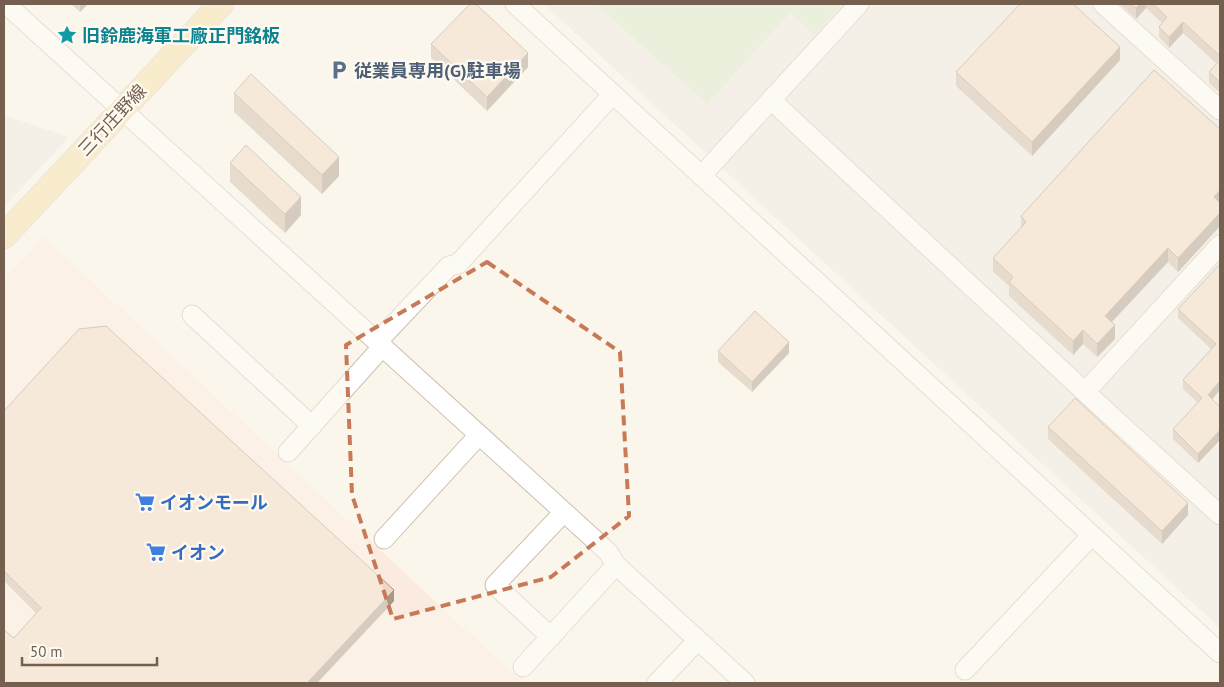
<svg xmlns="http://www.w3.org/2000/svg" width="1224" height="687" font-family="'PT Sans','Noto Sans JP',sans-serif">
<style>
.commercial{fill:#fbeae0}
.industrial{fill:#ede9e3}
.green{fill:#d4e9c9}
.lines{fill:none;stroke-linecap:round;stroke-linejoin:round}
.minor-casing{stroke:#cdbfb1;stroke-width:21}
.major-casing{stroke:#d8d2ce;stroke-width:26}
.minor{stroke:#fff;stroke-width:19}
.major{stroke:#f5dfa8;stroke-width:24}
.wall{fill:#cebba9}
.shaded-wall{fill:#a79889}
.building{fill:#efd9c4;stroke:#a79889}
.marked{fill:none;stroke:#c87a57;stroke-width:4;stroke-dasharray:10 6;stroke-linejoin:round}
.labels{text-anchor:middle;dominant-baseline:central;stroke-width:4.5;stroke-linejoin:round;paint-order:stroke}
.culture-label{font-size:18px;font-weight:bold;fill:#0d838f;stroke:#fefaf1;text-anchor:start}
.service-label{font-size:18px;font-weight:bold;fill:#4e5e75;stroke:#fefaf1;text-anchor:start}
.street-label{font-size:18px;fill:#75604f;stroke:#fefaf1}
.shop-label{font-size:18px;font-weight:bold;fill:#366cbe;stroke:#fefaf1;text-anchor:start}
</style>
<rect width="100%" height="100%" fill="#fbf6eb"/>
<path class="commercial" d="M 44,237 L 523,683 L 4,683 L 4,280 Z"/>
<path class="industrial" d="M 544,4 L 1220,4 L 1220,628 Z
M 4,115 L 69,137 L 4,207 Z"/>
<path class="green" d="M 596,4 L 842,4 L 814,35 L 790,13 L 707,104 Z"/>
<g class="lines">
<defs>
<path id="minor" d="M 6,4 L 608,552 L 616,565 L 745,683
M 515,4 L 1220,653
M 1103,4 L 1220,110
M 771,100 L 1085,392 L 1220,515
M 701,176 L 859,4
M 192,315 L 312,426
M 378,341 L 449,266 L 458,264 L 612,95
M 1085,392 L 1220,245
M 288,452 L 383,346
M 384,539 L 479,435
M 551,637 L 495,585 L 564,512
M 523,667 L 616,565
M 965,670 L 1092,535
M 657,683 L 698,640"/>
<path id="major" d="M 4,236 L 221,4"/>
</defs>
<use href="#minor" class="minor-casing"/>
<use href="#major" class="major-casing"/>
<use href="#minor" class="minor"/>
<use href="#major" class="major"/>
</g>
<path class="wall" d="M 71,4 L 88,4 L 80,12 Z
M 1120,4 L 1220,4 L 1220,93 L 1209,83 L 1209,72 L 1217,64 L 1183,33 L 1169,48 L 1159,37 L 1159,27 L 1162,23 L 1146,8 L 1136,19 Z
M 431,44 L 528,67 L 487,111 L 431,58 Z
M 1120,60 L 1032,156 L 956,86 L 956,72 Z
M 234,93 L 339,176 L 322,194 L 234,112 Z
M 1220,129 L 1220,226 L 1178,272 L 1168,262 L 1112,322 L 1115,339 L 1097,357 L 1083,344 L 1073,355 L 1009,296 L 1009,286 L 993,272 L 993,258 L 1021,228 L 1021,216 Z
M 230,163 L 301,215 L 285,233 L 230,182 Z
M 1220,264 L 1220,390 L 1212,399 L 1220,407 L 1220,440 L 1198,463 L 1173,439 L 1173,429 L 1198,403 L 1183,389 L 1183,380 L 1211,349 L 1178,318 L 1178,309 Z
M 718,351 L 789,353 L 752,392 L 718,362 Z
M 4,411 L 394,601 L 317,683 L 4,683 L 14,638 L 36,613 L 4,581 Z
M 1048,427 L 1188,515 L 1162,544 L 1048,439 Z"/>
<path class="shaded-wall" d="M 81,4 L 88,4 L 80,12 L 80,5 Z
M 1140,4 L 1146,4 L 1146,8 L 1136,19 L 1136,8 Z
M 1183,22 L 1183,33 L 1169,48 L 1169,37 Z
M 1120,47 L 1120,60 L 1032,156 L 1032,142 Z
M 528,53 L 528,67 L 487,111 L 487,97 Z
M 339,157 L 339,176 L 322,194 L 322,175 Z
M 1220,190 L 1220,203 L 1214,197 Z
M 301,197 L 301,215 L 285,233 L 285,214 Z
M 1220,213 L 1220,226 L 1178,272 L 1178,258 Z
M 1168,248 L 1168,262 L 1105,329 L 1105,316 Z
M 1115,325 L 1115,339 L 1097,357 L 1097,344 Z
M 1083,330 L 1083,344 L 1073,355 L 1073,341 Z
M 789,342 L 789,353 L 752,392 L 752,382 Z
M 1220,381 L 1220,390 L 1208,404 L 1208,395 Z
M 1220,430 L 1220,440 L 1198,463 L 1198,454 Z
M 1188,503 L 1188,515 L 1162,544 L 1162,531 Z
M 394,590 L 394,601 L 317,683 L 307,683 Z"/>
<path class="building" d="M 470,4 L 476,4 L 528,53 L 487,97 L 431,44 Z
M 1020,4 L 1073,4 L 1120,47 L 1032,142 L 956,72 Z
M 1131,4 L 1140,4 L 1136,8 Z
M 1153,4 L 1220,4 L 1220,56 L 1183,22 L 1169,37 L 1159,27 L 1167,17 Z
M 1220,60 L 1220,82 L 1209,72 Z
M 1154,70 L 1220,129 L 1220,190 L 1214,197 L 1220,203 L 1220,213 L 1178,258 L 1168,248 L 1105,316 L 1115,325 L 1097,344 L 1083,330 L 1073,341 L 1009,282 L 1013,277 L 993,258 L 1026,222 L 1021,216 Z
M 251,74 L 339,157 L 322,175 L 234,93 Z
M 246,145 L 301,197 L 285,214 L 230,163 Z
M 1220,264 L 1220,381 L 1208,395 L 1220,407 L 1220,430 L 1198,454 L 1173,429 L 1202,398 L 1183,380 L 1216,344 L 1178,309 Z
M 755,311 L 789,342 L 752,382 L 718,351 Z
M 106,326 L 394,590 L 307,683 L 4,683 L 4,630 L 14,638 L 41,608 L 4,571 L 4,411 L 79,329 Z
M 1075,398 L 1188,503 L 1162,531 L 1048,427 Z"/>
<path d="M0 0H1224V687H0ZM 487,262 L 620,352 L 629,516 L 551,577 L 393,619 L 352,495 L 346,345 Z" fill="#fbf6eb" fill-opacity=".55" fill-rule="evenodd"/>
<path class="marked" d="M 487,262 L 620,352 L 629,516 L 551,577 L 393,619 L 352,495 L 346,345 Z"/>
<defs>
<symbol id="sight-bare" viewBox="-9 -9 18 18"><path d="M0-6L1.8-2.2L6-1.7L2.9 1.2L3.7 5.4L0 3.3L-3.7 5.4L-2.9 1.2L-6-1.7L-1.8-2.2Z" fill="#0f9aa8" stroke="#fefaf1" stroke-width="2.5" paint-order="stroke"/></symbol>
<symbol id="parking-bare" viewBox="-9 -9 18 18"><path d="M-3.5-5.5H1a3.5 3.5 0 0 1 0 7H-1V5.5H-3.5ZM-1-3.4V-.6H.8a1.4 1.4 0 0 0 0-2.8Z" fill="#5c6f8a" stroke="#fefaf1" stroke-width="2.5" paint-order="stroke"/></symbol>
<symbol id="supermarket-bare" viewBox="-9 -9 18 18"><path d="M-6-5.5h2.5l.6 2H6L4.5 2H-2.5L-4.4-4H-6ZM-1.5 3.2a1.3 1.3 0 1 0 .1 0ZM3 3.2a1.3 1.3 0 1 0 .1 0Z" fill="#3f7fe0" stroke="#fefaf1" stroke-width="2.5" paint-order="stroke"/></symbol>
</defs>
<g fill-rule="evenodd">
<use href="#sight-bare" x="53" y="21" width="28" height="28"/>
<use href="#parking-bare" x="325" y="56" width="28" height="28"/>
<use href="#supermarket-bare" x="131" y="488" width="28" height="28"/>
<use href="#supermarket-bare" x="142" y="538" width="28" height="28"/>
</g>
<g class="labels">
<g class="culture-label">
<text x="82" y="35">旧鈴鹿海軍工廠正門銘板</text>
</g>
<g class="service-label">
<text x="354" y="70">従業員専用(G)駐車場</text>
</g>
<g class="street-label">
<text transform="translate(112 120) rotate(-47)">三行庄野線</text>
</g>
<g class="shop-label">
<text x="160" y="502">イオンモール</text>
<text x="171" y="552">イオン</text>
</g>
</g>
<rect width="1224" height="687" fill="none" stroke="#75604f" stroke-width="10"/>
<path d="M22 657v8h135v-8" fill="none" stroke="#75604f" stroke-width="2.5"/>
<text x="30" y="657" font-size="15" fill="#75604f" stroke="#fefaf1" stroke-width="4" paint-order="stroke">50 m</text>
</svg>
